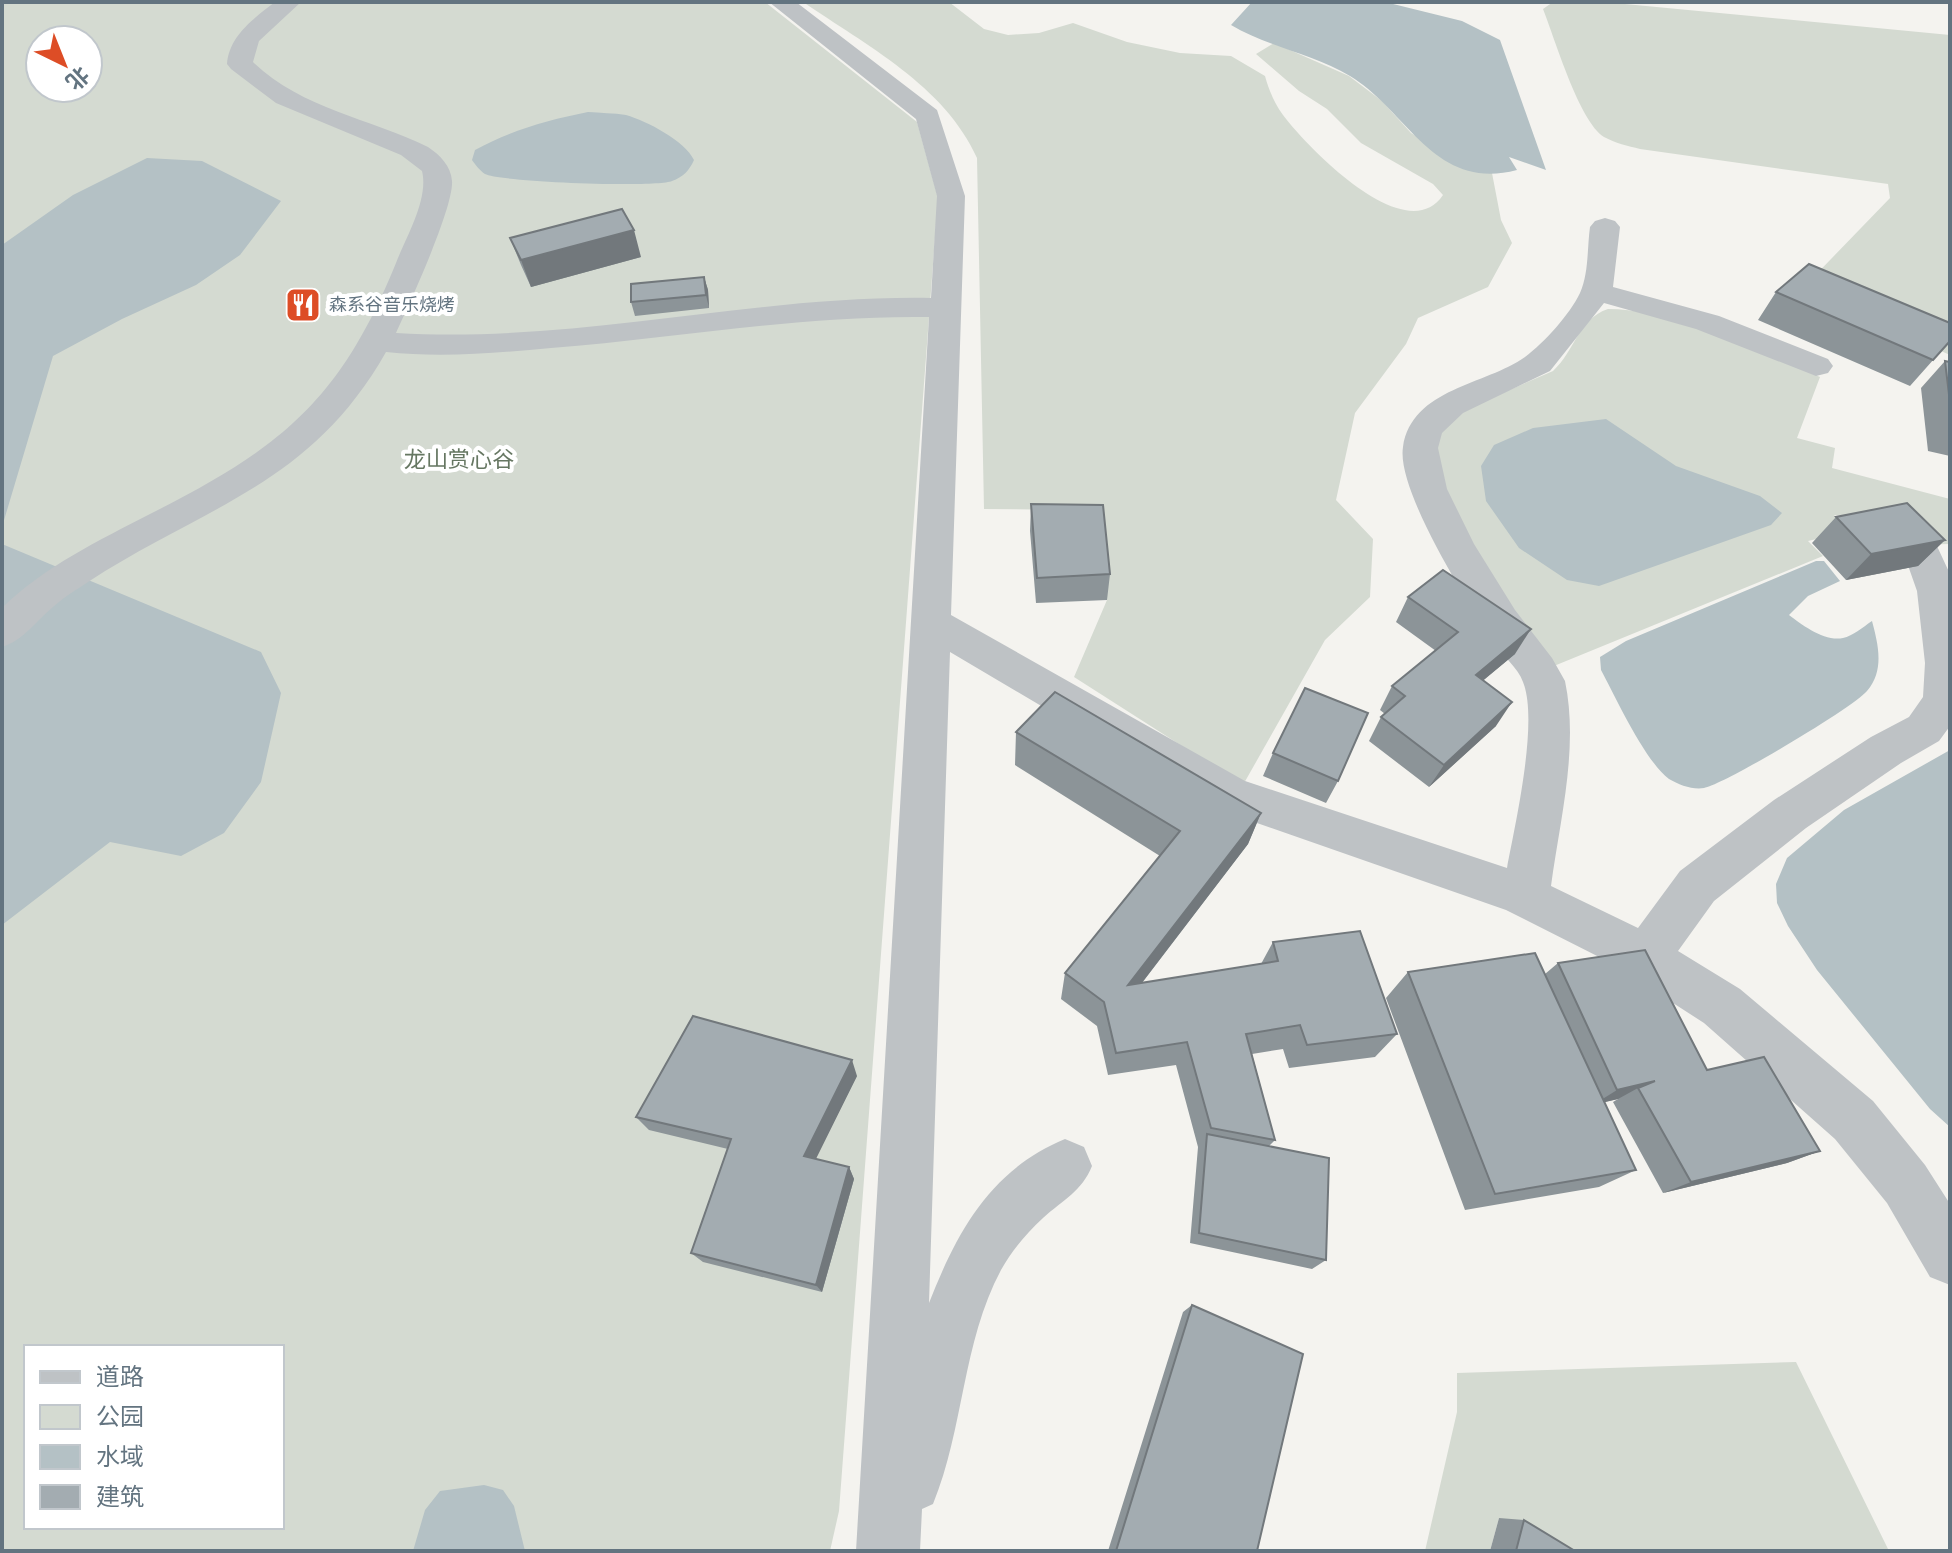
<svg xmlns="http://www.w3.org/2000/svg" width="1952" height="1553" font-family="'Varela Round','Noto Sans SC',sans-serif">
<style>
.green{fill:#d4dad1;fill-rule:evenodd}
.water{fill:#b4c1c5}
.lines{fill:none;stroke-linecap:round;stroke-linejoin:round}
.minor{fill:#bec2c5;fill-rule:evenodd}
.wall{fill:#8c9498}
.shaded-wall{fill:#72787c}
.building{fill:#a3acb1;stroke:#72787c;stroke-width:2}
.labels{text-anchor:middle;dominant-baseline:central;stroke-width:8;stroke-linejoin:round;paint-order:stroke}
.far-poi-label{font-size:18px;fill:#637480;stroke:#fff;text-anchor:start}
.park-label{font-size:22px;fill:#667762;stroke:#fff}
</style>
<rect width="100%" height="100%" fill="#f4f3ef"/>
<path class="green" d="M 2,2 L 765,2 L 917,122 L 938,198 L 839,1511 L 830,1551 L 2,1551 ZM 40,40 L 88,40 L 88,88 L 40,88 ZM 26,1347 L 282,1347 L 282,1527 L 26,1527 Z
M 803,2 L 949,2 L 984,29 L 1008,35 L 1039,33 L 1073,23 L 1127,42 L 1180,53 L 1231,56 L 1265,76 C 1269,90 1274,103 1283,115 C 1307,147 1406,250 1443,195 L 1433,184 L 1361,143 L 1327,109 L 1299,91 L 1256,54 L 1274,43 L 1349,76 L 1382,101 L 1411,133 L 1473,171 L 1492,173 L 1501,220 L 1512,243 L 1488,287 L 1418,318 L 1406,344 L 1355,413 L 1336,500 L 1373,539 L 1370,597 L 1325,640 L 1243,785 L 1074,677 L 1107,600 L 1100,532 L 1076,510 L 984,509 L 977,158 C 945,86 866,45 803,2 Z
M 1553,2 L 1604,2 L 1950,35 L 1950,355 L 1802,289 L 1890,198 L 1888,184 L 1640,149 C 1628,146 1615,143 1604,137 C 1579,121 1555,39 1543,9 Z
M 1608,309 C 1674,309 1760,350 1820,377 L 1797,438 L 1835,448 L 1832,468 L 1950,499 L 1950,544 L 1913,545 L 1887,519 L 1834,515 L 1851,531 L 1808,541 L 1823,556 L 1549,668 L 1499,600 L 1433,461 L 1440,429 L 1449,416 L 1553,371 C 1575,351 1578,319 1608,309 Z
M 1796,1362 L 1889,1551 L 1553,1551 L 1499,1518 L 1490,1551 L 1425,1551 L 1457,1412 L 1457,1373 Z"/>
<path class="water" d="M 1252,2 L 1385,2 L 1462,21 L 1500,40 L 1546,170 L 1509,157 L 1517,170 C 1434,192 1408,111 1350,76 C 1313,54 1268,47 1231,25 Z
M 588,112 C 600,113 614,113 626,115 C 647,121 685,141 694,160 C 689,171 683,177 672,181 C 656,188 500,182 485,174 C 480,171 475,164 472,160 L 475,150 C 512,130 548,120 588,112 Z
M 147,158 L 202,161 L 281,201 L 240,255 L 196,285 L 122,319 L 53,356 L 2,527 L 2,245 L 73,195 Z
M 1606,419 L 1676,466 L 1760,496 L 1782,513 L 1771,525 L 1599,586 L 1567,580 L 1519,548 L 1486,501 L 1481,466 L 1494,445 L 1533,428 Z
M 2,544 L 261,652 L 281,693 L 261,782 L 224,833 L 181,856 L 110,842 L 2,925 Z
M 1816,561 L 1824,561 L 1840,581 L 1808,596 L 1789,615 C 1802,625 1825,642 1843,638 C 1853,636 1863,627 1872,621 C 1878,644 1885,670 1867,691 C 1854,707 1725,784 1704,788 C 1693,790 1679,785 1669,779 C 1645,761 1616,698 1601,670 L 1600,657 L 1626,641 Z
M 1950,750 L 1950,1127 L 1930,1109 L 1817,970 L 1788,926 L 1777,903 L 1776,884 L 1787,858 L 1844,810 Z
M 484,1485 L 503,1490 L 514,1506 L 525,1551 L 413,1551 L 425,1510 L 440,1491 Z"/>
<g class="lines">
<path class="minor" d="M 275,2 L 301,2 L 259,41 L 253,62 C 302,109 369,118 428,147 C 440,155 451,166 452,181 C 454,207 409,305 396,333 C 575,344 752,295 931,298 L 937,196 L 916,119 L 769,2 L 796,2 L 937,110 L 965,196 L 951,615 L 1245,781 L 1507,868 C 1515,825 1539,721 1523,682 C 1518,668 1503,656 1494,643 C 1469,605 1396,490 1403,447 C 1412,388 1486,385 1525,357 C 1544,343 1570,314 1580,293 C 1589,273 1587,248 1590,227 L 1595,221 L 1605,218 L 1615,221 L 1620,227 L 1613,287 L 1719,316 L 1828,359 L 1833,366 L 1828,373 L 1816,376 L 1696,329 L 1604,303 L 1550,371 L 1463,413 L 1442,433 L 1438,448 L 1447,489 L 1474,544 L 1515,610 L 1552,658 L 1565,681 C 1579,748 1560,819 1551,886 L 1638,928 L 1680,871 L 1774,800 L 1871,737 L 1909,717 L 1923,697 L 1925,663 L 1917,591 L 1904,554 L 1910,544 L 1923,540 L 1936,544 L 1950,574 L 1950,726 L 1939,741 L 1901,763 L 1806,828 L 1714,901 L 1678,951 L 1740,989 L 1873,1101 L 1925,1165 L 1950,1204 L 1950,1285 L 1930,1277 L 1887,1203 L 1835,1139 L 1704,1023 L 1611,963 L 1506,910 L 1214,808 L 950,652 L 929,1303 C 957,1232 990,1170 1065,1139 L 1084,1147 L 1092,1166 C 1082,1191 1063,1200 1043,1218 C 1027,1233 1012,1250 1001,1270 C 962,1343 964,1429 933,1504 L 922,1509 L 920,1551 L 856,1551 L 929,317 C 802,315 677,338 551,348 C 496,353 441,358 386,352 C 310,486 206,505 88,582 C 76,590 64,597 53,607 C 36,621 24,640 2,647 L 2,608 C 45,566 98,541 150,514 C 281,448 340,401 396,263 C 406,237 429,199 422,171 L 401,155 L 276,103 L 231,69 L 227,64 C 229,36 254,18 275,2 Z"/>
</g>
<path class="wall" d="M 510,238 L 641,257 L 531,287 L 521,265 Z
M 704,277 L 708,290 L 709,308 L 635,316 L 631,302 Z
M 1776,292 L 1950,341 L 1910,386 L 1758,320 Z
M 1945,361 L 1950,362 L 1950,456 L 1928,451 L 1921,388 Z
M 1031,504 L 1110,574 L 1107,600 L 1036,603 L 1030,531 Z
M 1836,517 L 1945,540 L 1918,566 L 1846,580 L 1812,543 Z
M 1408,597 L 1515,654 L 1483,680 L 1496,726 L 1429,787 L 1369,741 L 1381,717 L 1385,714 L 1380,710 L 1392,686 L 1436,651 L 1396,622 Z
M 1016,732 L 1261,813 L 1248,844 L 1142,983 L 1261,964 L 1273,942 L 1397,1034 L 1375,1057 L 1289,1068 L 1283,1049 L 1252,1054 L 1275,1140 L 1269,1146 L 1326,1260 L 1312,1269 L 1190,1243 L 1198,1147 L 1176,1065 L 1108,1075 L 1097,1026 L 1061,999 L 1065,973 L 1160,856 L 1015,765 Z
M 1273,753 L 1338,781 L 1326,803 L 1263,776 Z
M 1558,963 L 1707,1070 L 1820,1151 L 1787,1163 L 1663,1193 L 1613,1102 L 1618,1099 L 1604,1102 L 1636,1170 L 1599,1187 L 1465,1210 L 1386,998 L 1408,972 L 1545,974 Z
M 857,1076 L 815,1159 L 849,1167 L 854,1179 L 822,1292 L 703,1262 L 691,1253 L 728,1149 L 649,1130 L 636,1117 Z
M 1192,1305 L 1257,1551 L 1108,1551 L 1183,1312 Z
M 1499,1518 L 1524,1520 L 1575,1551 L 1490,1551 Z"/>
<path class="shaded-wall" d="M 634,230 L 641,257 L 531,287 L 521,260 Z
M 704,277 L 708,290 L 709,308 L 706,295 Z
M 1945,540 L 1918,566 L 1846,580 L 1871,554 Z
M 1531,629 L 1515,654 L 1461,699 L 1476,675 Z
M 1512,702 L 1496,726 L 1429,787 L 1444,765 Z
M 1261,813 L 1248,844 L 1121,1010 L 1128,985 Z
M 852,1060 L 857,1076 L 811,1169 L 804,1156 Z
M 1655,1081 L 1638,1088 L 1618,1099 L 1593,1105 L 1617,1090 Z
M 1820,1151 L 1787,1163 L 1663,1193 L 1691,1182 Z
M 849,1167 L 854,1179 L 822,1292 L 816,1285 Z"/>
<path class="building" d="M 622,209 L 634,230 L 521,260 L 510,238 Z
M 1809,264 L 1950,323 L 1950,341 L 1933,360 L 1776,292 Z
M 704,277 L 706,295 L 631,302 L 631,284 Z
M 1945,361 L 1950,362 L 1950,403 Z
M 1907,503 L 1945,540 L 1871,554 L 1836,517 Z
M 1031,504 L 1103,505 L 1110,574 L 1037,578 Z
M 1443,570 L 1531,629 L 1476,675 L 1512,702 L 1444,765 L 1381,717 L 1405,696 L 1392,686 L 1458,632 L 1408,597 Z
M 1305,688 L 1368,713 L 1338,781 L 1273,753 Z
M 1055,692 L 1261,813 L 1128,985 L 1278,961 L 1273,942 L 1360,931 L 1397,1034 L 1307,1045 L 1300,1025 L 1246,1034 L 1275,1140 L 1211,1128 L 1187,1042 L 1116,1053 L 1104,1002 L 1065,973 L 1180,831 L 1016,732 Z
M 1645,950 L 1707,1070 L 1764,1057 L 1820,1151 L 1691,1182 L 1638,1088 L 1655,1081 L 1617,1090 L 1558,963 Z
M 1535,953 L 1636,1170 L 1495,1194 L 1408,972 Z
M 693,1016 L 852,1060 L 804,1156 L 849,1167 L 816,1285 L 691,1253 L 731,1139 L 636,1117 Z
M 1207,1134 L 1329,1158 L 1326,1260 L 1199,1233 Z
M 1192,1305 L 1303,1354 L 1257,1551 L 1116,1551 Z
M 1524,1520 L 1575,1551 L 1516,1551 Z"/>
<defs>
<symbol id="restaurant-square" viewBox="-11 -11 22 22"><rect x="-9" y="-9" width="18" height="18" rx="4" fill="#dd4d26" stroke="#fff"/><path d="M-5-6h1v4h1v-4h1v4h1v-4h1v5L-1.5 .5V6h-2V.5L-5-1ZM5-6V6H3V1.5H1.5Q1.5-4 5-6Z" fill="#fff"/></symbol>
</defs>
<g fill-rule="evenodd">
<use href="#restaurant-square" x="283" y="285" width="40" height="40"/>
</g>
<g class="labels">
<g class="far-poi-label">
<text x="329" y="305">森系谷音乐烧烤</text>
</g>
<g class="park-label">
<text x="459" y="460">龙山赏心谷</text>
</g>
</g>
<rect width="1952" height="1553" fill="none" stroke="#637480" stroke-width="8"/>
<rect x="24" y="1345" width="260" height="184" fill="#ffffff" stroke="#c1c7cc" stroke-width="2"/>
<rect x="40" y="1371" width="40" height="12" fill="#bec2c5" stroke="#c1c7cc" stroke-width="2"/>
<text x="96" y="1385" font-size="24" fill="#637480">道路</text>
<rect x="40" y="1405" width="40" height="24" fill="#d4dad1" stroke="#c1c7cc" stroke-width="2"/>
<text x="96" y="1425" font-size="24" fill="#637480">公园</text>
<rect x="40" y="1445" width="40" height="24" fill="#b4c1c5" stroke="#c1c7cc" stroke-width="2"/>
<text x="96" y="1465" font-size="24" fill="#637480">水域</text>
<rect x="40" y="1485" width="40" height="24" fill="#a3acb1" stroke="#c1c7cc" stroke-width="2"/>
<text x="96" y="1505" font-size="24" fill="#637480">建筑</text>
<g transform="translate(64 64) rotate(137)"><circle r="38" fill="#ffffff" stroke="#c1c7cc" stroke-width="2"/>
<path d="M0-6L14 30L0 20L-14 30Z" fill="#dd4d26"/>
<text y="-12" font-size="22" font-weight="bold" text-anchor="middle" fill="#637480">北</text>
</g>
</svg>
